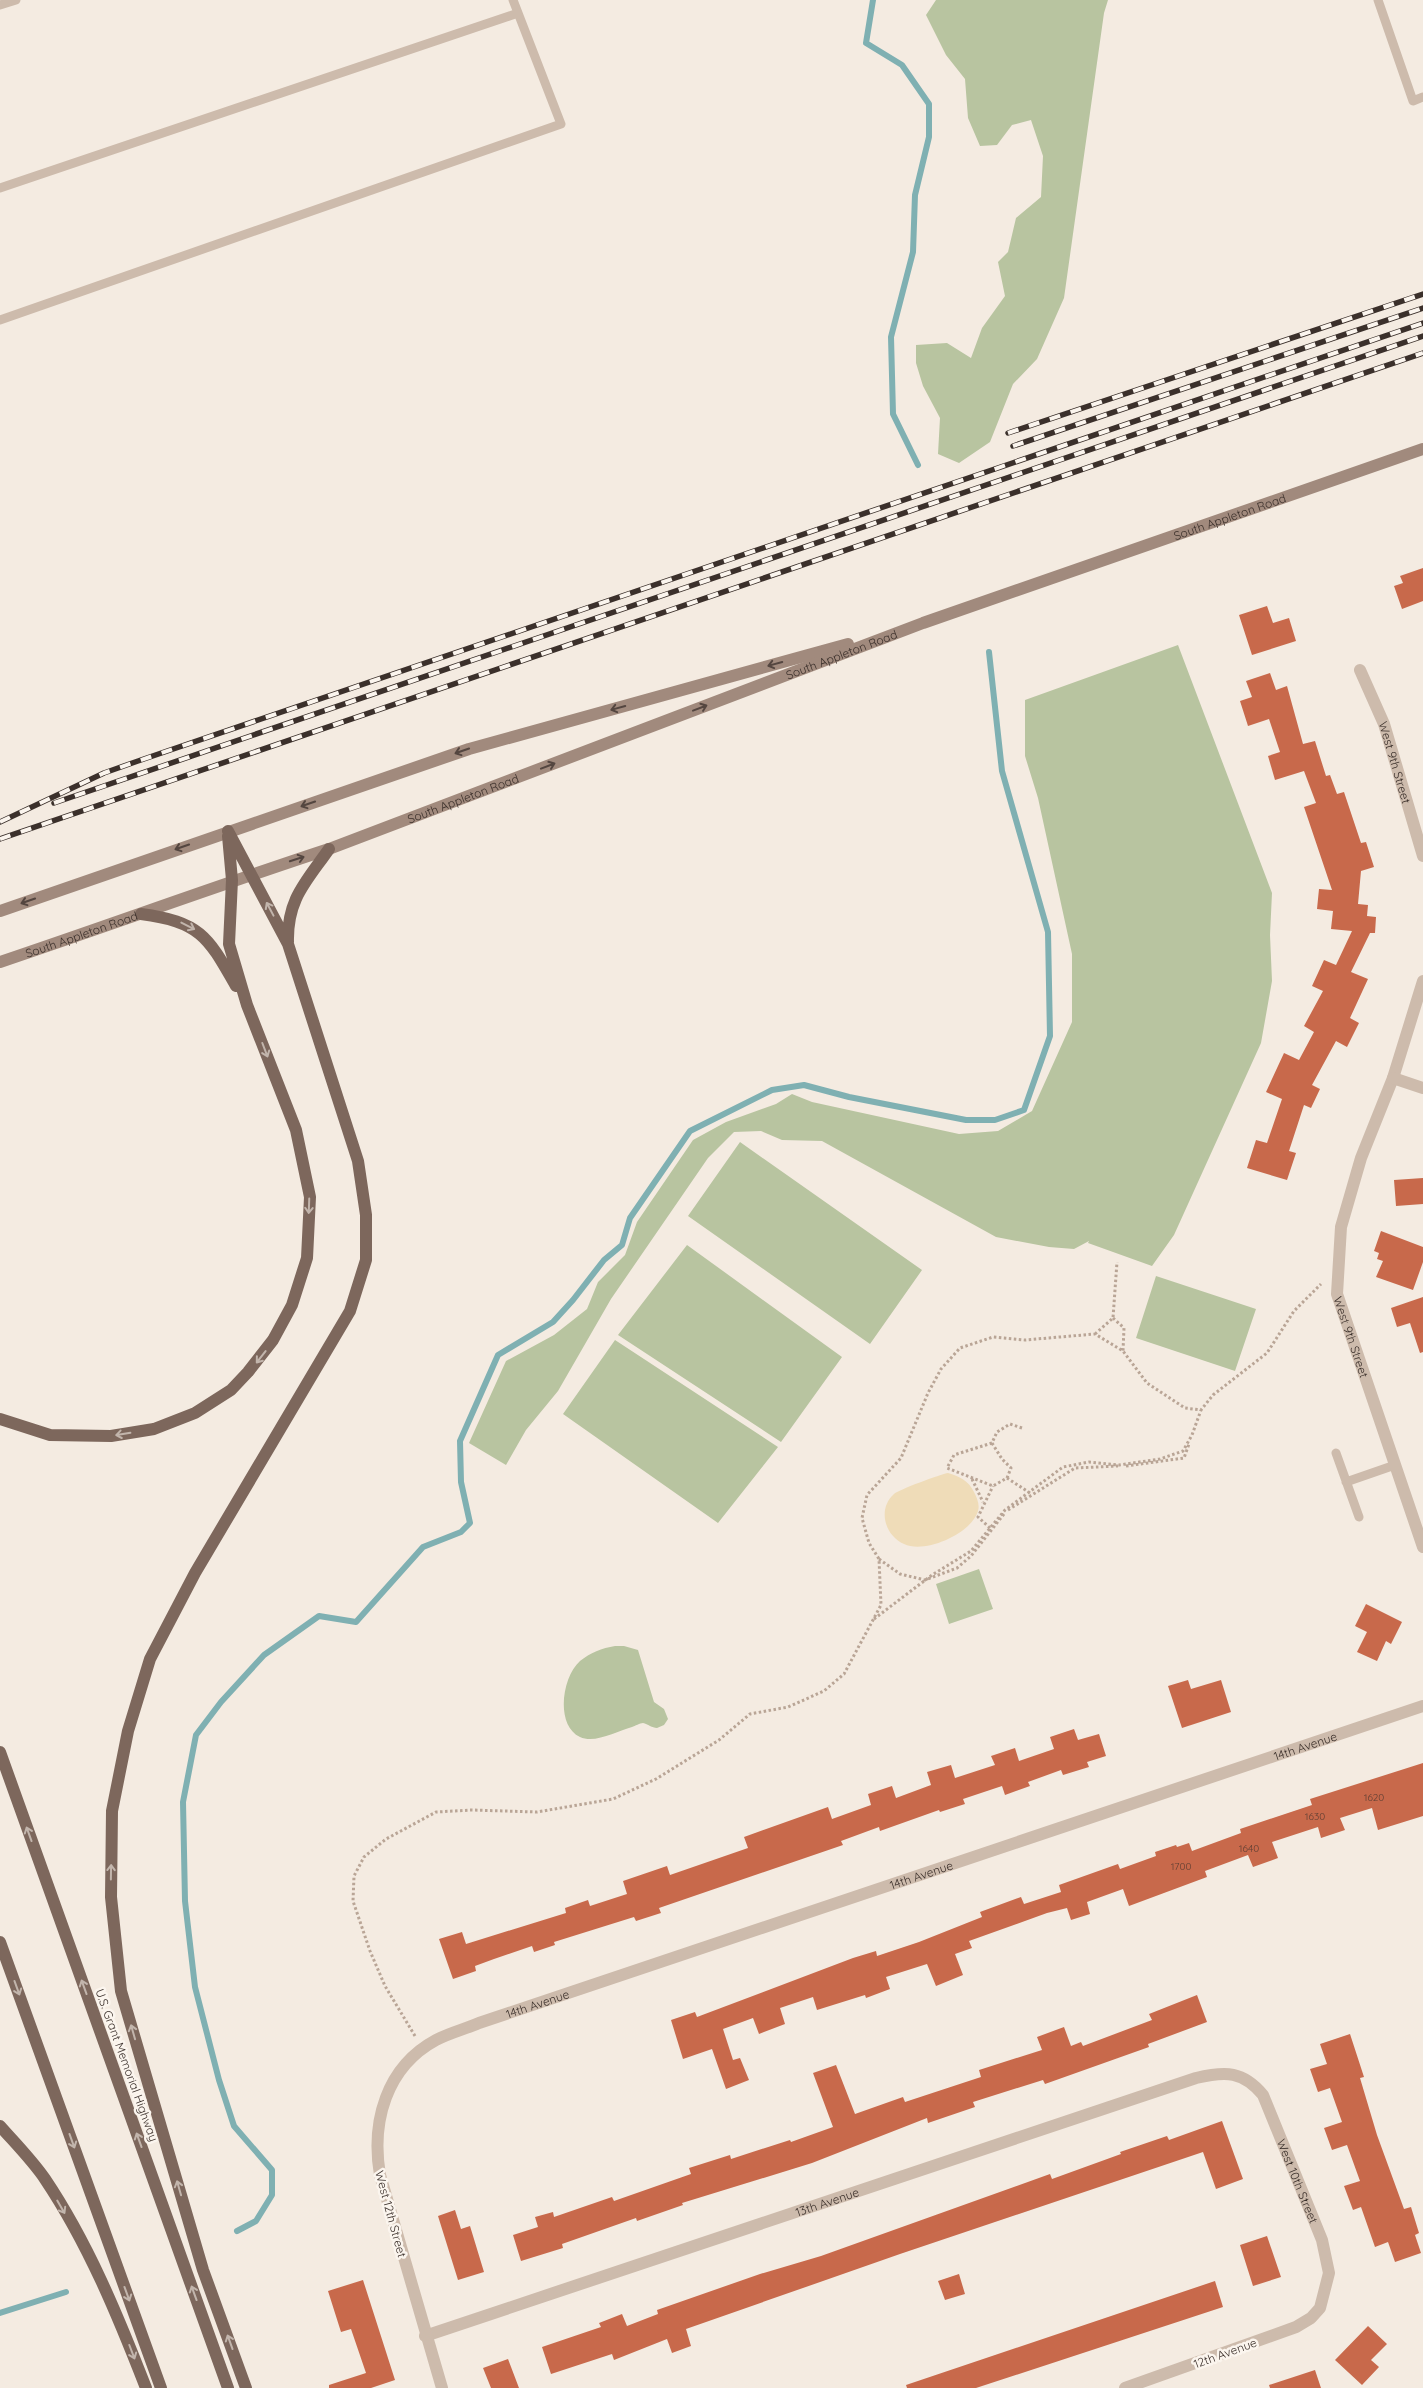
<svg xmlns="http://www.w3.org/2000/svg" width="1423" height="2388" font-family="Quicksand,sans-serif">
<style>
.green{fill:#b8c4a0}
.sand{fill:#efdcb8}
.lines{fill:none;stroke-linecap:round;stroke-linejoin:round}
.stream{stroke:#7fb0b2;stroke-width:6}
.building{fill:#c8694b}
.path{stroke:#b9a596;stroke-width:3;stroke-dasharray:2.5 2.5;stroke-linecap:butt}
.lane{stroke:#cdbbac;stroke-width:9}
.street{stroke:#cdbbac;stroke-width:12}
.secondary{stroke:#a18a7d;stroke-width:12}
.primary{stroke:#7d675c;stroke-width:12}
.rail-casing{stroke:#3b302b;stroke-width:5.5}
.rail{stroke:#fbf5ee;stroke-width:4;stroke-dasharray:11;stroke-linecap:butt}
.oneway{stroke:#544640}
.oneway2{stroke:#c2b5ac}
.labels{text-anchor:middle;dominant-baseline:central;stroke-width:5;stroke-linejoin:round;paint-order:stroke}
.number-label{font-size:10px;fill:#5e3e33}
.street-label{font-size:12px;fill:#3b302b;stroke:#fbf5ee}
</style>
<rect width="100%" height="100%" fill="#f4ebe1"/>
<path class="green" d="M 936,0 L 1108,0 L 1104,13 L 1064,298 L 1037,359 L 1013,384 L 990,442 L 959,463 L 938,454 L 940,418 L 923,386 L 916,363 L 916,345 L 947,343 L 971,358 L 982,328 L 1005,296 L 998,262 L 1008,252 L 1016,218 L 1041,197 L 1043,156 L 1031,120 L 1012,125 L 997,145 L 980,146 L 968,118 L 965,79 L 946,55 L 926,15 Z
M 1178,645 L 1272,893 L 1270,935 L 1272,981 L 1261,1043 L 1174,1235 L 1152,1266 L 1088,1243 L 1089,1241 L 1074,1249 L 1049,1247 L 996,1237 L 822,1141 L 782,1140 L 761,1131 L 734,1132 L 708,1158 L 611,1299 L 558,1391 L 526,1430 L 506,1465 L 469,1443 L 506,1361 L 554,1335 L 587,1309 L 598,1282 L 625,1255 L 637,1222 L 693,1140 L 726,1122 L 776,1104 L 792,1094 L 812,1102 L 959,1134 L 998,1131 L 1032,1111 L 1072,1022 L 1072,954 L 1038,798 L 1025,756 L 1025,700 Z
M 740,1142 L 922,1270 L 870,1344 L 688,1216 Z
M 687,1245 L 842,1357 L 781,1442 L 618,1335 Z
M 1156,1276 L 1256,1309 L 1235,1371 L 1136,1338 Z
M 615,1340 L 778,1447 L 718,1523 L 563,1414 Z
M 979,1569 L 993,1609 L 949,1624 L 936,1584 Z
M 615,1646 L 624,1646 L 638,1650 L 654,1702 L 664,1709 L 668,1719 L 664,1725 L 657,1728 C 652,1728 648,1724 643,1723 C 640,1723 635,1726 632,1727 C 617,1731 595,1744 580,1737 C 555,1725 562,1677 580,1661 C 590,1653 602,1648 615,1646 Z"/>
<path class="sand" d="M 948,1473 C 959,1476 969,1481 974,1492 C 977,1498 980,1505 978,1511 C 971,1534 925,1554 904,1544 C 885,1536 877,1509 894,1494 C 898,1490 941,1474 948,1473 Z"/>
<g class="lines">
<path class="stream" d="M 873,0 L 866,43 L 902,65 L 929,104 L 929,137 L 915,195 L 913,252 L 891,337 L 893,414 L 918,465
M 237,2231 L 256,2221 L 272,2195 L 272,2170 L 234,2126 L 219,2080 L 195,1987 L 185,1901 L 183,1802 L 196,1735 L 221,1702 L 264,1655 L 319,1616 L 356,1622 L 423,1547 L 461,1532 L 470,1523 L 461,1482 L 460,1441 L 498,1355 L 553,1322 L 573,1300 L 604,1260 L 622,1245 L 630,1218 L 690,1131 L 772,1090 L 804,1085 L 849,1097 L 966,1120 L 995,1120 L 1024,1110 L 1050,1036 L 1048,932 L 1002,771 L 989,652
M 0,2313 L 66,2292"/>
</g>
<path class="building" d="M 1423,568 L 1423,601 L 1402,609 L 1394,586 L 1403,583 L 1400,576 Z
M 1267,606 L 1273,623 L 1289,618 L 1296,641 L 1252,655 L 1239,615 Z
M 1270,673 L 1276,690 L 1287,686 L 1303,744 L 1315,741 L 1326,776 L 1330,775 L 1337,794 L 1344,792 L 1361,843 L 1366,842 L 1374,867 L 1361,871 L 1358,904 L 1368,905 L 1367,916 L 1376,917 L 1375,933 L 1370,933 L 1351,972 L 1368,979 L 1350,1018 L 1359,1023 L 1347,1047 L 1336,1041 L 1312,1085 L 1320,1089 L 1311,1108 L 1304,1105 L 1289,1151 L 1296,1153 L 1287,1180 L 1247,1168 L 1256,1140 L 1267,1143 L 1282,1099 L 1266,1092 L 1284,1053 L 1299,1060 L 1314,1032 L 1304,1026 L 1323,991 L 1312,986 L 1324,960 L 1336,965 L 1352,931 L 1331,929 L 1333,911 L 1317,909 L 1319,889 L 1332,890 L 1304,807 L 1316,803 L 1304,771 L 1275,780 L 1268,756 L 1280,752 L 1269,719 L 1248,726 L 1240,701 L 1252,697 L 1246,681 Z
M 1423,1178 L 1423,1204 L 1396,1206 L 1394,1180 Z
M 1381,1231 L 1423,1247 L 1423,1262 L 1413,1290 L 1376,1277 L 1383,1261 L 1377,1259 L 1379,1253 L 1374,1251 Z
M 1423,1297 L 1423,1352 L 1420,1353 L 1410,1323 L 1397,1327 L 1391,1308 Z
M 1366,1604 L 1402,1622 L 1391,1644 L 1386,1641 L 1377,1661 L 1357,1652 L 1367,1632 L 1355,1626 Z
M 1188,1680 L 1191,1689 L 1221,1680 L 1231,1712 L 1182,1728 L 1168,1686 Z
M 1074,1729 L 1078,1740 L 1099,1734 L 1106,1756 L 1087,1762 L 1089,1767 L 1063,1775 L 1061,1770 L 1028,1782 L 1030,1786 L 1005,1795 L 1002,1786 L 963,1799 L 965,1804 L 940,1812 L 939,1810 L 880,1831 L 879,1827 L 841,1841 L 843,1845 L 659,1908 L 661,1913 L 636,1921 L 634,1917 L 554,1942 L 555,1945 L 534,1952 L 532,1946 L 494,1959 L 475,1966 L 476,1971 L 453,1979 L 439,1939 L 462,1932 L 466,1944 L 566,1913 L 565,1908 L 588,1900 L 590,1906 L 627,1894 L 623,1881 L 667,1866 L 670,1875 L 748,1848 L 744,1837 L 828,1807 L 832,1819 L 871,1805 L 868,1794 L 892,1786 L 896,1798 L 931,1785 L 927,1772 L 951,1765 L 955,1778 L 995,1765 L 991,1756 L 1015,1748 L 1019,1761 L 1054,1749 L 1050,1737 Z
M 1423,1763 L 1423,1816 L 1378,1830 L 1372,1808 L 1340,1818 L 1345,1830 L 1321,1838 L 1318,1827 L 1272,1842 L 1278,1858 L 1253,1867 L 1248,1855 L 1205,1871 L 1207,1877 L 1129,1906 L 1123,1889 L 1087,1902 L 1090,1914 L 1071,1920 L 1067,1908 L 1047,1913 L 969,1941 L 972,1948 L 955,1954 L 963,1975 L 936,1986 L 927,1964 L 886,1977 L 890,1989 L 866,1998 L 865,1995 L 817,2010 L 813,1997 L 780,2008 L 785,2024 L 759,2034 L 753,2018 L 723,2029 L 733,2060 L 740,2058 L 749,2080 L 726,2089 L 712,2049 L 683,2059 L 671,2020 L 695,2012 L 697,2017 L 853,1958 L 876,1951 L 877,1956 L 919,1942 L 982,1917 L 980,1912 L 1021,1897 L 1024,1904 L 1061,1892 L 1059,1885 L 1118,1864 L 1120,1869 L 1156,1856 L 1155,1852 L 1176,1845 L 1177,1847 L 1189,1843 L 1192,1851 L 1241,1833 L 1240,1829 L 1312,1805 L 1310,1799 Z
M 1197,1995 L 1207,2022 L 1148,2044 L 1149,2047 L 1045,2084 L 1043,2080 L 973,2102 L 975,2107 L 928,2123 L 927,2118 L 812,2163 L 682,2203 L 683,2205 L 637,2221 L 636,2218 L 562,2244 L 563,2248 L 521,2261 L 513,2235 L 538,2227 L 535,2217 L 553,2212 L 554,2217 L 612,2197 L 614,2201 L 691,2174 L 689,2168 L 730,2155 L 731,2159 L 790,2140 L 791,2142 L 833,2127 L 813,2073 L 836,2065 L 855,2114 L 903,2097 L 905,2102 L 981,2077 L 979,2070 L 1042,2050 L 1037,2037 L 1064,2027 L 1071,2046 L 1081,2042 L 1083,2046 L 1152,2020 L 1149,2014 Z
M 1350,2034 L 1364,2077 L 1360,2078 L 1377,2135 L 1404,2209 L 1411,2207 L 1419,2233 L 1415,2235 L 1421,2253 L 1395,2262 L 1388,2242 L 1375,2247 L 1361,2207 L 1353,2210 L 1344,2186 L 1360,2181 L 1347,2145 L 1332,2150 L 1324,2128 L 1342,2122 L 1330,2088 L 1318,2092 L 1310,2069 L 1327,2064 L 1320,2044 Z
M 1222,2121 L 1243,2179 L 1216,2189 L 1203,2152 L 900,2254 L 686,2329 L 691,2346 L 672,2353 L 667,2339 L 614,2360 L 612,2354 L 551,2374 L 542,2347 L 601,2327 L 599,2323 L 622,2314 L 627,2326 L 658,2314 L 657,2310 L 760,2274 L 821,2256 L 1050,2174 L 1052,2179 L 1121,2154 L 1120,2152 L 1167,2136 L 1169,2140 Z
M 455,2210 L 461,2229 L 470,2226 L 484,2272 L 458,2280 L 438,2216 Z
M 1267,2236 L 1281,2277 L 1253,2286 L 1240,2245 Z
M 959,2274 L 965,2294 L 945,2300 L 938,2281 Z
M 363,2280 L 395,2380 L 371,2388 L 329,2388 L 329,2385 L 366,2373 L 351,2329 L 341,2332 L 328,2291 Z
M 1215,2281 L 1223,2307 L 976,2388 L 907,2388 L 906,2385 Z
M 1368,2326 L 1387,2344 L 1371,2360 L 1379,2367 L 1362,2385 L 1335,2360 Z
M 508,2359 L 519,2388 L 491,2388 L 483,2368 Z
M 1315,2370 L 1321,2388 L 1270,2388 L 1269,2385 Z"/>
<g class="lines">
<path class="path" d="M 1113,1318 L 1124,1328 L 1123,1351
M 1095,1334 L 1113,1318 L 1117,1262
M 1022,1428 L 1010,1424 L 997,1432 L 992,1443 L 954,1455 L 947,1468 L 993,1486 L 1007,1478 L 1030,1493
M 992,1443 L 1002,1459 L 1011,1468 L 1007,1478
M 1126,1466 L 1184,1458 L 1189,1444
M 972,1479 L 983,1502
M 1008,1510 L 1075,1468 L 1118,1466
M 990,1528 L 978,1517 L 993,1486
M 879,1559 L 900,1574 L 925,1580 L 957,1568 L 971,1556 L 1004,1514
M 874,1619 L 932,1575 L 971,1551 L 1005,1510 L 1063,1467 L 1089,1462 L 1119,1465 L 1160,1459 L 1183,1451 L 1192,1435 L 1201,1410
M 415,2036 L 385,1986 L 370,1951 L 353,1901 L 354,1876 L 364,1857 L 386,1839 L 436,1812 L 472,1810 L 537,1812 L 613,1799 L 656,1779 L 719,1740 L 750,1714 L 788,1707 L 824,1691 L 844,1674 L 881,1605 L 879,1559 L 869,1543 L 862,1518 L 867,1495 L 901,1458 L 928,1393 L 941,1369 L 960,1348 L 993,1337 L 1025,1340 L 1095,1334 L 1123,1351 L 1147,1383 L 1185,1408 L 1201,1410 L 1213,1395 L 1267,1353 L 1294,1311 L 1321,1284"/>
<path class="lane" d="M 1378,0 L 1413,101 L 1423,97
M 0,5 L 16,0
M 0,188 L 518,13
M 0,320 L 561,124 L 513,0
M 1336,1453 L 1359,1517
M 1346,1482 L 1395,1465"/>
<g class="street">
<path id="s1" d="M 1360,670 L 1384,724 L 1423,856"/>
<path id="s2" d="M 1423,981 L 1393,1078 L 1361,1158 L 1341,1227 L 1337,1294 L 1423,1547"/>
<path d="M 1393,1078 L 1423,1088"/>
<path id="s3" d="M 425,2336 L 1196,2078 C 1226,2071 1243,2071 1263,2095 L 1322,2240 L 1329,2273 L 1320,2308 L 1311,2318 L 1296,2327 L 1125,2388"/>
<path id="s4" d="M 442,2388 L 380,2175 C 371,2122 386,2067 436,2040 C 449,2033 465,2029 479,2023 L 1423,1706"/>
</g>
<g class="secondary">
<path d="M 0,911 L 469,749 L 848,644"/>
<path id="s5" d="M 0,962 C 110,925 219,885 329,849 L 923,623 L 1423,449"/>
</g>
<path class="primary" d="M 228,831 L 288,944 L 358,1161 L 366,1215 L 366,1260 L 350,1311 L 195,1573 L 150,1659 L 128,1731 L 112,1811 L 111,1897 L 121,1991 L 203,2270 L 246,2388
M 141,914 C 201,922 208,937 236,986
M 288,942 C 287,899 306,882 329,849
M 0,1419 L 50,1435 L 111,1436 L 154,1429 L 195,1413 L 231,1390 L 248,1372 L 273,1340 L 292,1305 L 307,1258 L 310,1197 L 296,1130 L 247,1005 L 229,944 L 232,880 L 228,836
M 0,1752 L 228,2388
M 0,1942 L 161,2388
M 0,2126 C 15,2143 32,2160 45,2179 C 88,2243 118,2316 146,2388"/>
<defs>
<path id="rail" d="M 1008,433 L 1423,294
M 1013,446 L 1423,308
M 54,803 L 1423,336
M 0,822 L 104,773 L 138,761 L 1423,323
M 0,839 L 1423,353"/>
</defs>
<use href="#rail" class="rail-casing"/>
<use href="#rail" class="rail"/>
</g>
<defs><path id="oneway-shaft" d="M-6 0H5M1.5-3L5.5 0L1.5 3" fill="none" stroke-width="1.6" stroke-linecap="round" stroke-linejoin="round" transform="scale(1.25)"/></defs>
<g class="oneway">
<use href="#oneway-shaft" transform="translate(775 664) rotate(165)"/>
<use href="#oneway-shaft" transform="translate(618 708) rotate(165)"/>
<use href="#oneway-shaft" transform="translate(700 708) rotate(-21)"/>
<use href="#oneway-shaft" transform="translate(462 751) rotate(161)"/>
<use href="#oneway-shaft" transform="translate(548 766) rotate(-21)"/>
<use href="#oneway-shaft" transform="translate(308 804) rotate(161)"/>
<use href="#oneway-shaft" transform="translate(182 847) rotate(161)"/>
<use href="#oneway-shaft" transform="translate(297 859) rotate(-18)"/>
<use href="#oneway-shaft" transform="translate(28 901) rotate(161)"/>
</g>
<g class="oneway2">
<use href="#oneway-shaft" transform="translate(270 909) rotate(-118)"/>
<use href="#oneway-shaft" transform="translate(188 926) rotate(27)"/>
<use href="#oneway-shaft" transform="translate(265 1050) rotate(69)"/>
<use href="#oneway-shaft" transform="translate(309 1206) rotate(92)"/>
<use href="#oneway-shaft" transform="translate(261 1357) rotate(128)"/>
<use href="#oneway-shaft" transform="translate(123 1434) rotate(171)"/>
<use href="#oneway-shaft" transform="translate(29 1834) rotate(-110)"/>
<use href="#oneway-shaft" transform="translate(111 1872) rotate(-89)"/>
<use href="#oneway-shaft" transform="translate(84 1987) rotate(-110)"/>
<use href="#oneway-shaft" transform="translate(17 1988) rotate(70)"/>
<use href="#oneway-shaft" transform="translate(133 2032) rotate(-106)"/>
<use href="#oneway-shaft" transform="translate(139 2140) rotate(-110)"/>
<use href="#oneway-shaft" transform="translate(72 2141) rotate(70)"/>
<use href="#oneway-shaft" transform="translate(179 2188) rotate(-106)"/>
<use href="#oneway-shaft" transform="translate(61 2207) rotate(60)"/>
<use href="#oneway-shaft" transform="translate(194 2293) rotate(-110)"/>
<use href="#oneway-shaft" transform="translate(127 2294) rotate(70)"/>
<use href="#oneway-shaft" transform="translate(230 2342) rotate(-110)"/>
<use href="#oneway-shaft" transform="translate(132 2352) rotate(69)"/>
</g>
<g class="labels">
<g class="number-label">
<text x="1374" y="1797">1620</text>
<text x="1315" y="1816">1630</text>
<text x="1249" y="1848">1640</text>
<text x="1181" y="1866">1700</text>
</g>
<g class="street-label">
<text stroke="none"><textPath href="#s5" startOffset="1308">South Appleton Road</textPath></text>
<text stroke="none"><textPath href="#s5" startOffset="896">South Appleton Road</textPath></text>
<text stroke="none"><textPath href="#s1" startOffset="99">West 9th Street</textPath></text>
<text stroke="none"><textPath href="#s5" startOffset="491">South Appleton Road</textPath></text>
<text stroke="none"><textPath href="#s5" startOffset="86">South Appleton Road</textPath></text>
<text stroke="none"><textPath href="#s2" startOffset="372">West 9th Street</textPath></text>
<text stroke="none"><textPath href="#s4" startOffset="1296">14th Avenue</textPath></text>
<text stroke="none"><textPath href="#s4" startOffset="891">14th Avenue</textPath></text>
<text stroke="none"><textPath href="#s4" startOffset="486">14th Avenue</textPath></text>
<text transform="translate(127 2065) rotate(70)">U.S. Grant Memorial Highway</text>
<text stroke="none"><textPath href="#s3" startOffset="980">West 10th Street</textPath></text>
<text stroke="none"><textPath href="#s3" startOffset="424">13th Avenue</textPath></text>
<text transform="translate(391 2214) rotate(75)">West 12th Street</text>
<text transform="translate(1225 2353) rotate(-20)">12th Avenue</text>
</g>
</g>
</svg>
